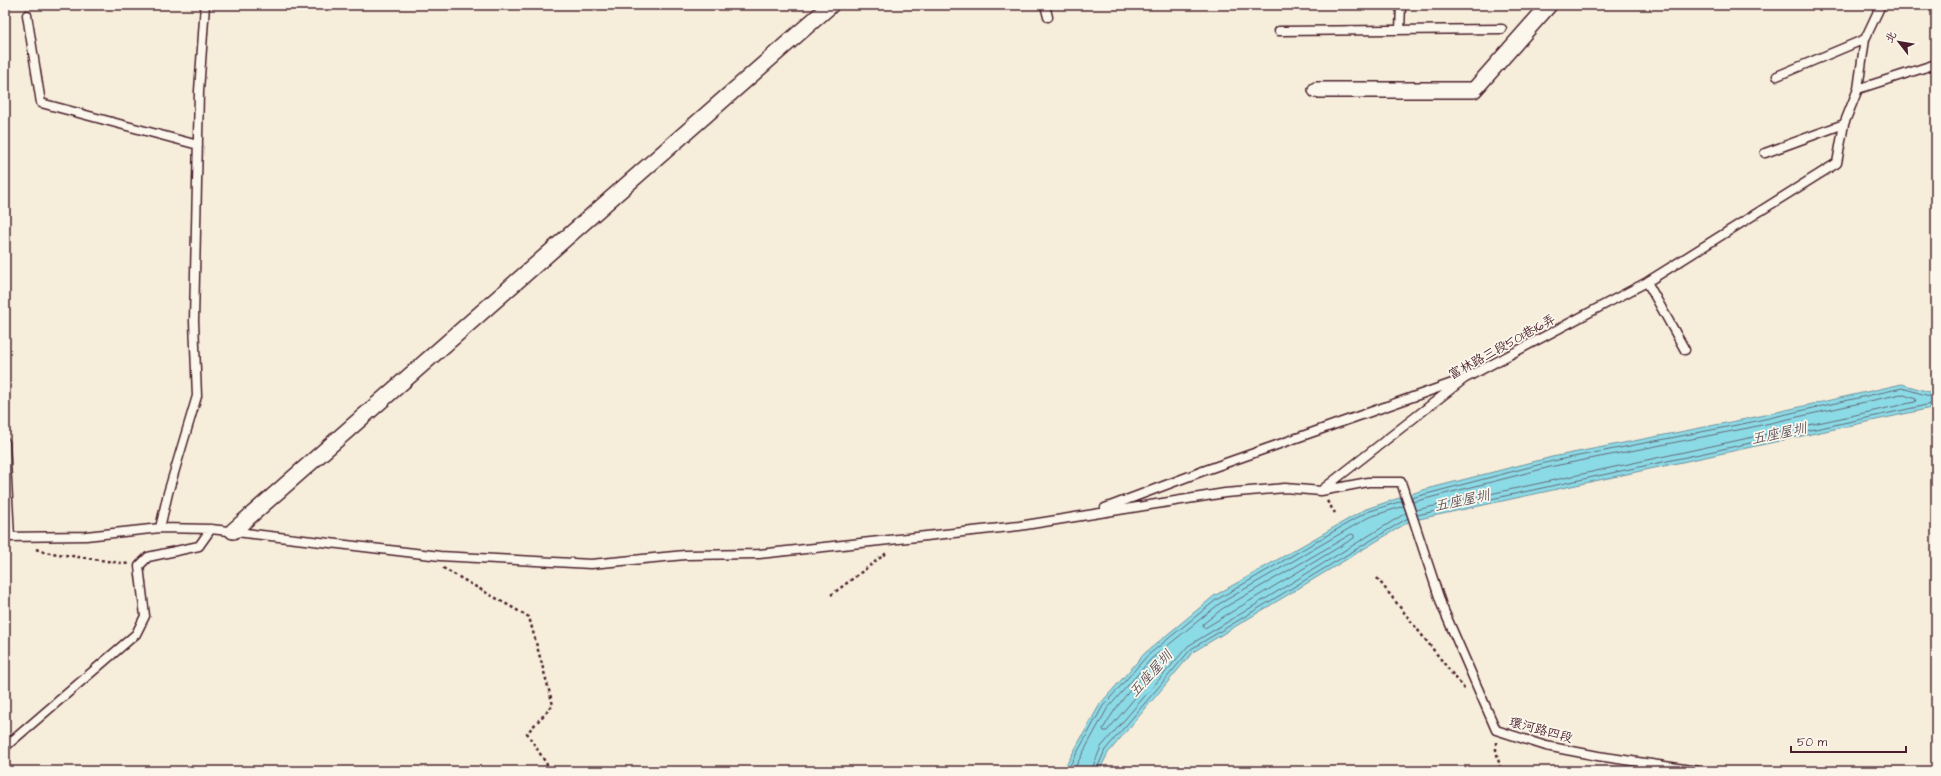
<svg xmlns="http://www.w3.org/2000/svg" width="1941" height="776" font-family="'Architects Daughter','LXGW WenKai TC',sans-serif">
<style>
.water{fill:#8bdbe7;stroke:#71909c}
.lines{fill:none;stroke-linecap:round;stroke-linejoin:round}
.shore{stroke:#646a76;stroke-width:1}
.lane-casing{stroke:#4a1f2b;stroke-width:11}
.street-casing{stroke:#4a1f2b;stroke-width:18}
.path{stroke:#4a1f2b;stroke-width:2.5;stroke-dasharray:3 3;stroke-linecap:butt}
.lane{stroke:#fbf7ec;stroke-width:8}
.street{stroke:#fbf7ec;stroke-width:15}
.labels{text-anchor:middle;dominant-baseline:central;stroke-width:3.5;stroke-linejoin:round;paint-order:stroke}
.street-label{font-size:13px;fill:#4a1f2b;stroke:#fbf7ec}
.water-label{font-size:14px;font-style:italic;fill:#5a4e5a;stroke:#fbf7ec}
</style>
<rect width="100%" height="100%" fill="#f6eedb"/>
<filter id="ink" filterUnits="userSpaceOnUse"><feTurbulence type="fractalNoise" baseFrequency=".025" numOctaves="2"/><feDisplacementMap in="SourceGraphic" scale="8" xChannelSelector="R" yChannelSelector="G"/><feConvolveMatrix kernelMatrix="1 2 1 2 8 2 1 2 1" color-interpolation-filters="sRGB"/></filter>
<g filter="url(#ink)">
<path class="water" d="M 1902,384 L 1936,394 L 1936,407 L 1410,521 L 1193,652 L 1108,753 L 1099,771 L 1063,771 L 1100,704 L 1145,653 L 1214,596 L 1366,509 L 1423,490 L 1552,457 L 1746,419 Z"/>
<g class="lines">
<path class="shore" d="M 1411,498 L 1553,461 L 1747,423 L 1902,388 L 1936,398
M 1413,502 L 1554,466 L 1748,428 L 1901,394 L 1916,399 L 1915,402 L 1416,510
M 1417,515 L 1936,403
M 1352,534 L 1354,535 L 1354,538 L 1205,628 L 1203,627 L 1203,624 L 1222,609 Z
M 1169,652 L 1171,653 L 1171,655 L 1107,731 L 1104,731 L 1103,729 C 1118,702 1145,670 1169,652 Z
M 1067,771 L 1103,706 L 1147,656 L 1216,600 L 1367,512 L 1402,501
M 1073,771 L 1107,709 L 1151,659 L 1219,604 L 1369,517 L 1404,506
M 1091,771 L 1101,747 L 1188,646 L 1406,513
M 1096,771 L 1105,750 L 1191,649 L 1408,518"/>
<defs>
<path id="lane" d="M 1045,5 L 1048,17
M 27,15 L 41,103 L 198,145
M 1400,30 L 1401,5
M 1279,31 L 1502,29
M 1777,76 L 1865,39
M 1858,89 L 1936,64
M 1765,153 L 1844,124
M 1647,282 L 1685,350
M 5,442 L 10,537
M 1323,489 L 1464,379 L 1647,282 L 1837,163 L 1844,124 L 1858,89 L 1865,39 L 1881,5
M 1105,508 L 1203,471 L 1458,381
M 160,528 L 168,493 L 197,396 L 194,321 L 199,91 L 205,5
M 5,537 L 86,536 L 160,528 L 211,529 L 440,556 L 591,564 L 685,555 L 759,554 L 1019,526 L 1225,493 L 1285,488 L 1321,491 L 1368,482 L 1401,482 L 1442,606 L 1496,730 L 1546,746 L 1598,756 L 1698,771
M 5,747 L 136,634 L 145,616 L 139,566 L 148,557 L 199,546 L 211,529"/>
<path id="street" d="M 1316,90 L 1474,90 L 1549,5
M 233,531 L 831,5"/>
</defs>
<use href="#lane" class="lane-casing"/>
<use href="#street" class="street-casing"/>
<path class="path" d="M 1327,501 L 1335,513
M 36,549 L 44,552 L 128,564
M 443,568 L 529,617 L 553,705 L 527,733 L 551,771
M 1377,578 L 1465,690
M 831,595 L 888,552
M 1496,742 L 1496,750 L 1501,771"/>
<use href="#lane" class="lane"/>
<use href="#street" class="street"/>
</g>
</g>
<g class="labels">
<g class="street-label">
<text transform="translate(1502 347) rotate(-29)">富林路三段501巷16弄</text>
<text transform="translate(1541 730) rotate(15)">環河路四段</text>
</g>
<g class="water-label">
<text transform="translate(1779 434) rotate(-12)">五座屋圳</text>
<text transform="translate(1462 501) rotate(-12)">五座屋圳</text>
<text transform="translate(1151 674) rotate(-48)">五座屋圳</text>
</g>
</g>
<rect width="1941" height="776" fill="none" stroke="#fbf7ec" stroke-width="20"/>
<rect x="10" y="10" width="1921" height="756" fill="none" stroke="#4a1f2b" stroke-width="1.5" filter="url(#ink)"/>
<g transform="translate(1899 42) rotate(301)" stroke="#fbf7ec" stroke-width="3" paint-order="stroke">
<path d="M0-3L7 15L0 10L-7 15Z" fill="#4a1f2b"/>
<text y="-6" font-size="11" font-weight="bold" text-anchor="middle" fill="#4a1f2b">北</text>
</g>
<path d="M1791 746v6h115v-6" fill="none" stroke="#4a1f2b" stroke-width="2"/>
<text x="1797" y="746" font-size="12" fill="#4a1f2b" stroke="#fbf7ec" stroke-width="3" paint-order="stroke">50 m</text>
</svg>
